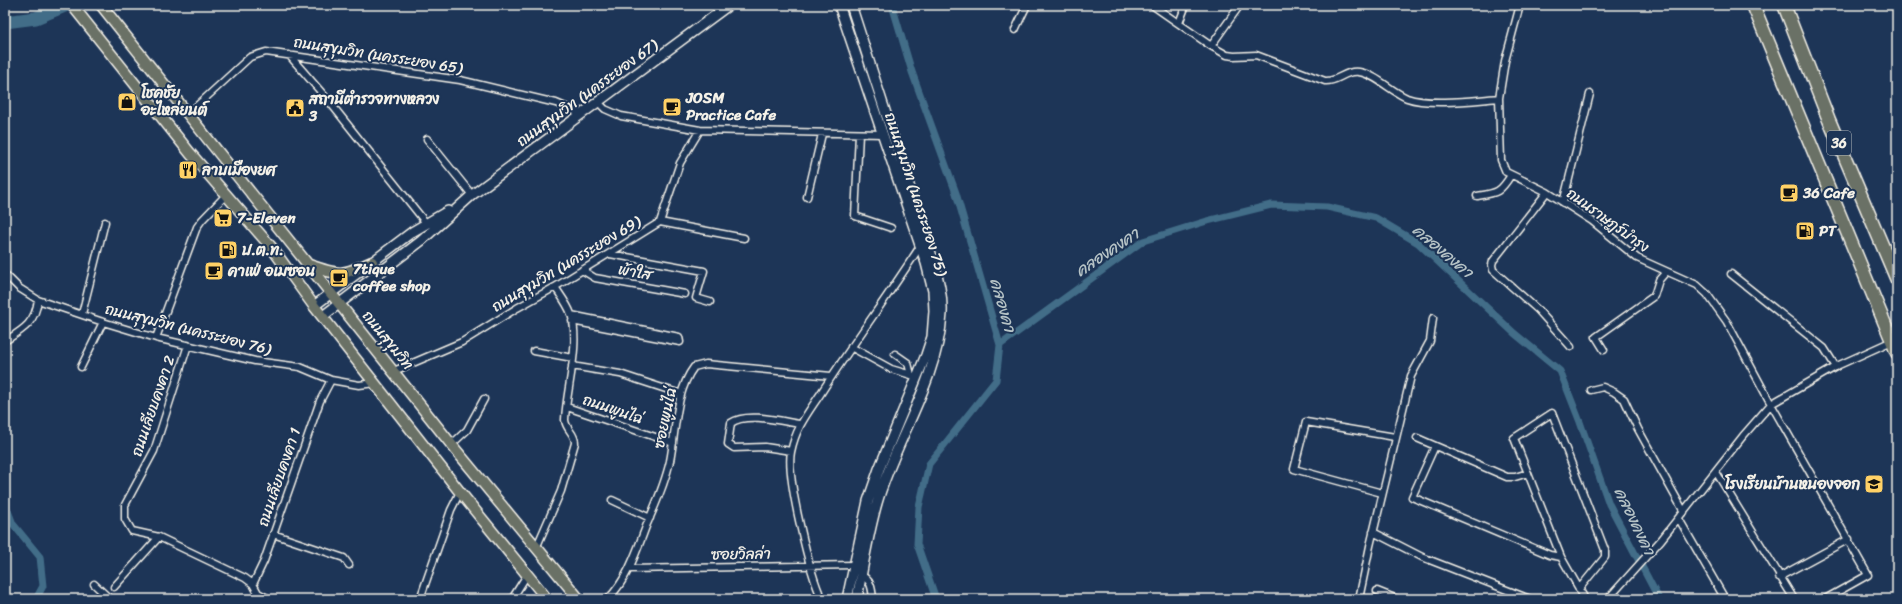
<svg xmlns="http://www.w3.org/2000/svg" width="1902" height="604" font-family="Sriracha,'Playpen Sans Thai',sans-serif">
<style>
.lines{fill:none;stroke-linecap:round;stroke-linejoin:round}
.canal{stroke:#426d88;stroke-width:7}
.river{stroke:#426d88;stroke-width:13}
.street-casing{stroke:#f4f1e8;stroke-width:9}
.secondary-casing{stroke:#f4f1e8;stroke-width:12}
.primary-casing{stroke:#f4f1e8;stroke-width:13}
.highway-casing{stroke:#f4f1e8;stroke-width:15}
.street{stroke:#1d3557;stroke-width:6}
.secondary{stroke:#1d3557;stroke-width:9}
.primary{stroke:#6a7166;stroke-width:10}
.highway{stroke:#6a7166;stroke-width:12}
.labels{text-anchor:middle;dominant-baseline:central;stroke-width:4;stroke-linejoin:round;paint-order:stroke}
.shield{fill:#1d3557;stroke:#b4b9bc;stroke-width:1}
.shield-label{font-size:14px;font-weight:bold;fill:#f4f1e8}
.street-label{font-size:15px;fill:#f4f1e8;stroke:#1d3557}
.poi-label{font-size:15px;font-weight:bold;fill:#f4f1e8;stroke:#1d3557;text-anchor:start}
.water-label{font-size:16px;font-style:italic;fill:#b6c3c6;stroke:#1d3557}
</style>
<rect width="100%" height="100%" fill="#1d3557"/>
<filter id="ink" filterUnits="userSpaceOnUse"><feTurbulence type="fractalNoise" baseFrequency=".025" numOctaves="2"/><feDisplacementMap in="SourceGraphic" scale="8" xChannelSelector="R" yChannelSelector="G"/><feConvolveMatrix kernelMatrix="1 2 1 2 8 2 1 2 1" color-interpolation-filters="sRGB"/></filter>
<g filter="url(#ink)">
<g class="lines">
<path class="canal" d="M 892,5 L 912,72 L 956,193 L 1000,345 L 996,380 L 929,464 L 919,507 L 917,544 L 936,599
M 1000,345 L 1143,241 L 1207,221 L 1271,205 L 1327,207 L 1376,218 L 1418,243 L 1514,333 L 1560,371 L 1580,422 L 1609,504 L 1659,599
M 5,503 L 13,524 L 40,557 L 43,586 L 36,599"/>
<path class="river" d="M 5,22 L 36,18 L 67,5"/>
<defs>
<path id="street" d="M 1152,5 L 1211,46 L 1227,55 L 1234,56 L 1256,55 L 1325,81 C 1338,82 1345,70 1359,72 C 1375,74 1392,92 1407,98 C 1430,106 1474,100 1499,98
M 1520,5 L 1505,61 L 1499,98 L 1501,160 L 1506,172 L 1547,192 L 1592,221 L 1637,258 L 1697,285 L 1707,294 L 1727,322 L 1771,404 L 1868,575 L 1825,599
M 1179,23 L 1186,5
M 1015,30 L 1027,5
M 1211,46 L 1240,5
M 289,55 L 328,100 L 426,223
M 598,102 L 605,109 L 621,116 L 700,130 L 883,134
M 188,114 L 250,57 L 266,52 L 460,80 L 556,103 L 582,114
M 859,134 L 855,216 L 891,228
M 427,139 L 472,195
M 1547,192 L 1493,261 L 1492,265 L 1493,270 L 1538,310 L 1571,347
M 1477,196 C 1497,193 1500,193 1511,175
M 807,197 L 822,134
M 1563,203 L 1590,94
M 660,222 L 744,238
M 610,254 L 704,271 L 696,298 L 710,302
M 582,270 L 595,278 L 685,294
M 5,274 L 19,288 L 38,300 L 103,322 L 156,338 L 255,361 L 300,367 L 331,380 L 359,385 L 375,383
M 1731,274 L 1824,348 L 1836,367
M 82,314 L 105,222
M 571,315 L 679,337 L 680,342 L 572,321
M 156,338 L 197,227 L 202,220 L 227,194
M 5,341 C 24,329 35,323 38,300
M 188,345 L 154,451 L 125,505 L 125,519 L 132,531 L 159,537 L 245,578 L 253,584 L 258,593 L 269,599
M 851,347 L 891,369 L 918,377
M 1604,350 L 1596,337 L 1654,296 L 1659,280 L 1666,272
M 534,351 L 573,358
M 895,354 L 908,363 L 911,375
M 572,366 L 620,374 L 681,394
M 81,367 L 103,322
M 394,371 L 462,342 L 517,308 L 555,287 L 660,222 L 680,163 L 700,130
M 1591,390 L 1603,387 L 1614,392 L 1624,399 L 1638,429 L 1684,512
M 567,407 L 673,443
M 1417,438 L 1507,477 L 1515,477 L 1528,473
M 452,444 L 467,430 L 484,399
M 1435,446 L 1412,497 L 1550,555 L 1561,557
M 791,451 L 765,447 L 734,448 L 728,444 L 731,423 C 746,412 781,421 799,424
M 1716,472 L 1794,599
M 1382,493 L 1294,469 L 1306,422 L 1395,437
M 612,500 L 650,518
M 1679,519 L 1725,599
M 1373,532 L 1422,557 L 1530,599
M 273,534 L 344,558 L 349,565
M 537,546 L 561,491 L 575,443 C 575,433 566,430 565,420 C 566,390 581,344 571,314 C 568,305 561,296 555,287
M 629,569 L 854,565
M 860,575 C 871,579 872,588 873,599
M 1779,577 L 1849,539
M 94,584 L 110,599
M 253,584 L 264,561 L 320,401 L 331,380
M 114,587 L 159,537
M 1579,589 L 1605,557 L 1605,550 L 1552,413 L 1514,438 L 1561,557 L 1585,599
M 1377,591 L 1397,599
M 420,599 L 451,510 L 460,492
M 512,599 L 527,575
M 608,599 C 628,579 637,550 647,524 C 656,504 665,483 670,461 C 676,431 675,392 694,367 L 706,364 L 831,376
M 822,599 C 810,575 786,476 791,452 C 796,427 808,413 821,393 C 853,343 889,295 921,245
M 1359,599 L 1370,546 L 1411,376 L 1430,341 L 1433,318
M 1608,599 L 1661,540 L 1743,436 L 1771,404 L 1839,365 L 1892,341"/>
<path id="secondary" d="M 839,5 L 926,263 L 933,291 L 934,311 L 932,337 L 926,355 L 879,469 L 868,501 L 847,599
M 851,5 L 933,260 C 938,278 943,295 942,314 C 938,381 895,440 877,503 C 868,534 863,567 857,599
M 314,306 L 412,232 L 448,211
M 323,316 L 421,241 L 472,195 L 729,5"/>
<path id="primary" d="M 72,5 L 190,153 L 272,248 L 314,306 L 460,492 L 547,599
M 101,5 L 455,449 L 579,599
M 309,265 C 340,276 342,276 372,262"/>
<path id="highway" d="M 1753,5 L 1897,353
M 1784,5 L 1829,120 L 1897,280"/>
</defs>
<use href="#street" class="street-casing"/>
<use href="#secondary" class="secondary-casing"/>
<use href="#primary" class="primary-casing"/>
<use href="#highway" class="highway-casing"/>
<use href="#street" class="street"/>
<use href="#secondary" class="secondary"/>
<use href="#primary" class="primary"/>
<use href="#highway" class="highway"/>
</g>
</g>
<defs>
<symbol id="shop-square" viewBox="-11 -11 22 22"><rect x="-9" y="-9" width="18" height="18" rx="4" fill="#ffd166" stroke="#1d3557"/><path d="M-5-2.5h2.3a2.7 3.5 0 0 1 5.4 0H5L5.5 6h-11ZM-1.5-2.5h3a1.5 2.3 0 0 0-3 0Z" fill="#111"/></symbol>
<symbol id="cafe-square" viewBox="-11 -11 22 22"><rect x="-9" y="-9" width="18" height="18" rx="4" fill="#ffd166" stroke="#1d3557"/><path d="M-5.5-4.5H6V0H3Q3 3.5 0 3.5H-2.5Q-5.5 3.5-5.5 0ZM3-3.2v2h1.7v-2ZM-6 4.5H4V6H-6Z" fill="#111"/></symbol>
<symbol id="civic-square" viewBox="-11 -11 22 22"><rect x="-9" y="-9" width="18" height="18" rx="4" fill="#ffd166" stroke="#1d3557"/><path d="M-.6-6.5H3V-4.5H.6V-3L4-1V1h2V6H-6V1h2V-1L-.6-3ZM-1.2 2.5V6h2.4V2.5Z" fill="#111"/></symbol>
<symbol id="restaurant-square" viewBox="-11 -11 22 22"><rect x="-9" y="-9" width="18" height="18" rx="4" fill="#ffd166" stroke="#1d3557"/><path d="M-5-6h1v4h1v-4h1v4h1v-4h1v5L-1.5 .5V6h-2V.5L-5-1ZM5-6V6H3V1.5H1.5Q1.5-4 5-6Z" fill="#111"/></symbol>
<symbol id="supermarket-square" viewBox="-11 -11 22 22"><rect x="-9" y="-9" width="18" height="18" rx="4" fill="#ffd166" stroke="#1d3557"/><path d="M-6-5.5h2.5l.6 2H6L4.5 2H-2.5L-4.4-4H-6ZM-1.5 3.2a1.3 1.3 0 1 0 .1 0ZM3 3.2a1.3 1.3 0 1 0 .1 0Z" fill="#111"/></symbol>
<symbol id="fuel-square" viewBox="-11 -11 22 22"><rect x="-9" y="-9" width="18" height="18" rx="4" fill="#ffd166" stroke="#1d3557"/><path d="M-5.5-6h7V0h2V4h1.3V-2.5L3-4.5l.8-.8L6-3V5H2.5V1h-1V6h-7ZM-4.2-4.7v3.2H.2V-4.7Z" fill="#111"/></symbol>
<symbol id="school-square" viewBox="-11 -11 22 22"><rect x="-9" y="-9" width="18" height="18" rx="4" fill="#ffd166" stroke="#1d3557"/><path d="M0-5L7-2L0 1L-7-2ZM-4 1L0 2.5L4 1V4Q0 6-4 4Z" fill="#111"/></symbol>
</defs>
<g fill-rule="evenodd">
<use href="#shop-square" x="116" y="91" width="22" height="22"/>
<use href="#cafe-square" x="661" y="96" width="22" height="22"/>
<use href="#civic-square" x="284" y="97" width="22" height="22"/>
<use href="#restaurant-square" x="177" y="159" width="22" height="22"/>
<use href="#cafe-square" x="1778" y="182" width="22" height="22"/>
<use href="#supermarket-square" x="212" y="207" width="22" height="22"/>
<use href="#fuel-square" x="1794" y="220" width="22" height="22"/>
<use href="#fuel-square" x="217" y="239" width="22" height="22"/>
<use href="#cafe-square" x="203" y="260" width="22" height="22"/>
<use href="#cafe-square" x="328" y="267" width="22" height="22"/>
<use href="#school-square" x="1863" y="473" width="22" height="22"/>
</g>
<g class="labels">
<rect class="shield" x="1827" y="131" width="24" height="24" rx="3"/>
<g class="shield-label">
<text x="1839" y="143">36</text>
</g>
<g class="street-label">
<text transform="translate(378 55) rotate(9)">ถนนสุขุมวิท (นครระยอง 65)</text>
<text transform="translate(587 93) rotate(-36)">ถนนสุขุมวิท (นครระยอง 67)</text>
<text transform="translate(916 194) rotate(72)">ถนนสุขุมวิท (นครระยอง 75)</text>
<text transform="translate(1608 220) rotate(36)">ถนนราษฎร์บำรุง</text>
<text transform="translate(566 264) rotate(-31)">ถนนสุขุมวิท (นครระยอง 69)</text>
<text transform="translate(635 272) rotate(10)">พ้าใส</text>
<text transform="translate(188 329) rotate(14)">ถนนสุขุมวิท (นครระยอง 76)</text>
<text transform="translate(388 340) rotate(51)">ถนนสุขุมวิท</text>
<text transform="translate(153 406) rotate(-71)">ถนนเลียบคงคา 2</text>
<text transform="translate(613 409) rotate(19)">ถนนพูนไฉ่</text>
<text transform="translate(665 418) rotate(-78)">ซอยพูนไฉ่</text>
<text transform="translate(279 477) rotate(-71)">ถนนเลียบคงคา 1</text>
<text transform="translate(741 554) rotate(-1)">ซอยวิลล่า</text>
</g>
<g class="poi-label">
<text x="141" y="93">โชคชัย<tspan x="141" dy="17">อะไหล่ยนต์</tspan></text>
<text x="686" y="98">JOSM<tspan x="686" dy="17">Practice Cafe</tspan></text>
<text x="309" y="99">สถานีตำรวจทางหลวง<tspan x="309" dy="17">3</tspan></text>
<text x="202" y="170">ลาบเมืองยศ</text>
<text x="1803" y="193">36 Cafe</text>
<text x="237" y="218">7-Eleven</text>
<text x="1819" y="231">PT</text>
<text x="242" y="250">ป.ต.ท.</text>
<text x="353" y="269">7tique<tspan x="353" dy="17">coffee shop</tspan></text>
<text x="228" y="271">คาเฟ่ อเมซอน</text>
<text x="1860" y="484" text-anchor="end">โรงเรียนบ้านหนองจอก</text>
</g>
<g class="water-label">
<text transform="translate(1443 251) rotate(40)">คลองคงคา</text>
<text transform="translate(1107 252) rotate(-34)">คลองคงคา</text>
<text transform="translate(1003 305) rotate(74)">คลองคา</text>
<text transform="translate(1635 521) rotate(64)">คลองคงคา</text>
</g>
</g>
<rect width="1902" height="604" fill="none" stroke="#1d3557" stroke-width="20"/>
<rect x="10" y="10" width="1882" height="584" fill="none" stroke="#f4f1e8" stroke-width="1.5" filter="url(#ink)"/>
</svg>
